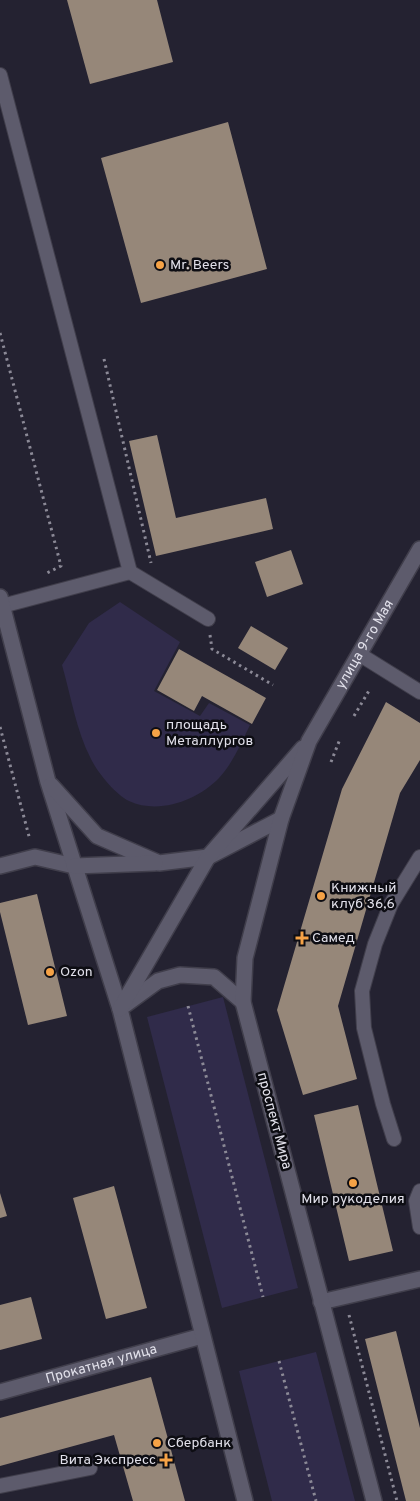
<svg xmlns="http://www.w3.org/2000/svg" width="420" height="1501" font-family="Overpass,sans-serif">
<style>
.green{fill:#302b4a}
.building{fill:#968779}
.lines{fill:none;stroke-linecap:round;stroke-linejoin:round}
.service-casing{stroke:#403e4b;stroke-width:16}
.minor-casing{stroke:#403e4b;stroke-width:18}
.tertiary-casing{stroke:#403e4b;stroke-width:18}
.secondary-casing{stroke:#403e4b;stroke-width:18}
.path{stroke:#8b8996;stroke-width:3;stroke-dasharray:2.5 4;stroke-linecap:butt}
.service{stroke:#5d5b6c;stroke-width:14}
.minor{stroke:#5d5b6c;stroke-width:15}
.tertiary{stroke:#5d5b6c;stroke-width:15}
.secondary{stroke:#5d5b6c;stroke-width:15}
.poi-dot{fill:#f5a246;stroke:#0d0d13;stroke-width:2}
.labels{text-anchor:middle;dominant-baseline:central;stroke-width:5;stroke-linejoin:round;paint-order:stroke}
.poi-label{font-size:14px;fill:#e1e0ea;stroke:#0d0d13;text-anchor:start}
.street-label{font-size:14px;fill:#e1e0ea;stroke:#0d0d13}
</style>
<rect width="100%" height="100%" fill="#242231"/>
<path class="green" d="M 120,602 L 180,642 L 154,691 L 200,716 L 209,703 L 250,725 C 241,743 233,763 219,778 C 198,800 159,815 129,801 C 115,794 98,773 91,759 C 76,730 71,696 62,665 L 89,623 Z
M 223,997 L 298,1288 L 222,1308 L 147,1017 Z
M 316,1352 L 355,1501 L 272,1501 L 239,1371 Z"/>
<path class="building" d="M 67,0 L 157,0 L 173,62 L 90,84 Z
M 228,122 L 267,269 L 141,303 L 101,158 Z
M 157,435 L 176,518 L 266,498 L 273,529 L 156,556 L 129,441 Z
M 291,550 L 303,584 L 267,597 L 255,562 Z
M 251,626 L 288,648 L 275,670 L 238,648 Z
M 179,649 L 266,698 L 252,724 L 202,696 L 194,711 L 157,690 Z
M 386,702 L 420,723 L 420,760 L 400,793 L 338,1006 L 357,1079 L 303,1095 L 277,1010 L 342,789 Z
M 37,894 L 67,1016 L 28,1025 L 0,912 L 0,903 Z
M 358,1105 L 393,1251 L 349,1261 L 314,1115 Z
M 114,1186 L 147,1308 L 106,1319 L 73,1198 Z
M 0,1193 L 7,1216 L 0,1218 Z
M 31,1297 L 42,1339 L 0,1350 L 0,1305 Z
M 396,1331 L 420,1428 L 420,1501 L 406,1501 L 365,1339 Z
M 151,1377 L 185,1501 L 133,1501 L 114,1435 L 0,1466 L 0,1418 Z"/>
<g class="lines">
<defs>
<path id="service" d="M 0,75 L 130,572
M 2,606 L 130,572 L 208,619
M 359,654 L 420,692
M 394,1139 L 383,1104 L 364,1028 L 362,991 L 375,944 L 391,904 L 420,857
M 420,1191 L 416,1201 L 420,1227
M 0,1486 L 90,1468"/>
<g id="minor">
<path d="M 321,1302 L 420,1279"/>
<path id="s1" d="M 0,1392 L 202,1336"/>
</g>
<path id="tertiary" d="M 0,866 L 35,857 L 74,866"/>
<g id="secondary">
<path d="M 0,597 L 48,782 L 120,1009 L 245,1501"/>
<path d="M 51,785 L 97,836 L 159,863 L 208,857 L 281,819"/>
<path d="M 74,866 L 155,863"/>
<path d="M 125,1005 L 158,981 L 180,975 L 214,977 L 243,1002"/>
<path d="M 120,1009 L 208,857 L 303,748"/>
<path id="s2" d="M 374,1501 L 243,1002 L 245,958 L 281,819 L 309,741 L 420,549"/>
</g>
</defs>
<use href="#service" class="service-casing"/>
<use href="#minor" class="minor-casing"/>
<use href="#tertiary" class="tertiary-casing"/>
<use href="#secondary" class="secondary-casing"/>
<path class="path" d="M 0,333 L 61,566 L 47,573
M 104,359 L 151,563
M 210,635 L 212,649 L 273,685
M 354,716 L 370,689
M 0,727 L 30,840
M 331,762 L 340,739
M 188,1006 L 263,1297
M 349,1315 L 397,1501
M 279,1361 L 316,1501"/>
<use href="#service" class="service"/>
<use href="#minor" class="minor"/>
<use href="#tertiary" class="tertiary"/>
<use href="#secondary" class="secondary"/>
</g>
<g class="poi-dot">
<circle cx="160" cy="265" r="5"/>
<circle cx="156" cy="733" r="5"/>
<circle cx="321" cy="896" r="5"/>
<path d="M299.5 930.5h5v5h5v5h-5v5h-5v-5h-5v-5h5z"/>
<circle cx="50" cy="972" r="5"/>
<circle cx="353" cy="1183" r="5"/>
<circle cx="157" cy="1443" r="5"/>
<path d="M163.5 1452.5h5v5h5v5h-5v5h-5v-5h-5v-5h5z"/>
</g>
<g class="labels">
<g class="poi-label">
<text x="170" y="265">Mr. Beers</text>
<text x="166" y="725">площадь<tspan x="166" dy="16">Металлургов</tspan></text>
<text x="331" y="888">Книжный<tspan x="331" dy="16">клуб 36,6</tspan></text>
<text x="312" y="938">Самед</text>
<text x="60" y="972">Ozon</text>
<text x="353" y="1199" text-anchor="middle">Мир рукоделия</text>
<text x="167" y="1443">Сбербанк</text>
<text x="156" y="1460" text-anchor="end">Вита Экспресс</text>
</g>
<g class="street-label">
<text stroke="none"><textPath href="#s2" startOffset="898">улица 9-го Мая</textPath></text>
<text transform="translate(274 1121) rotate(75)">проспект Мира</text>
<text stroke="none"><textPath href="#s1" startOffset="105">Прокатная улица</textPath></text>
</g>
</g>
</svg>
